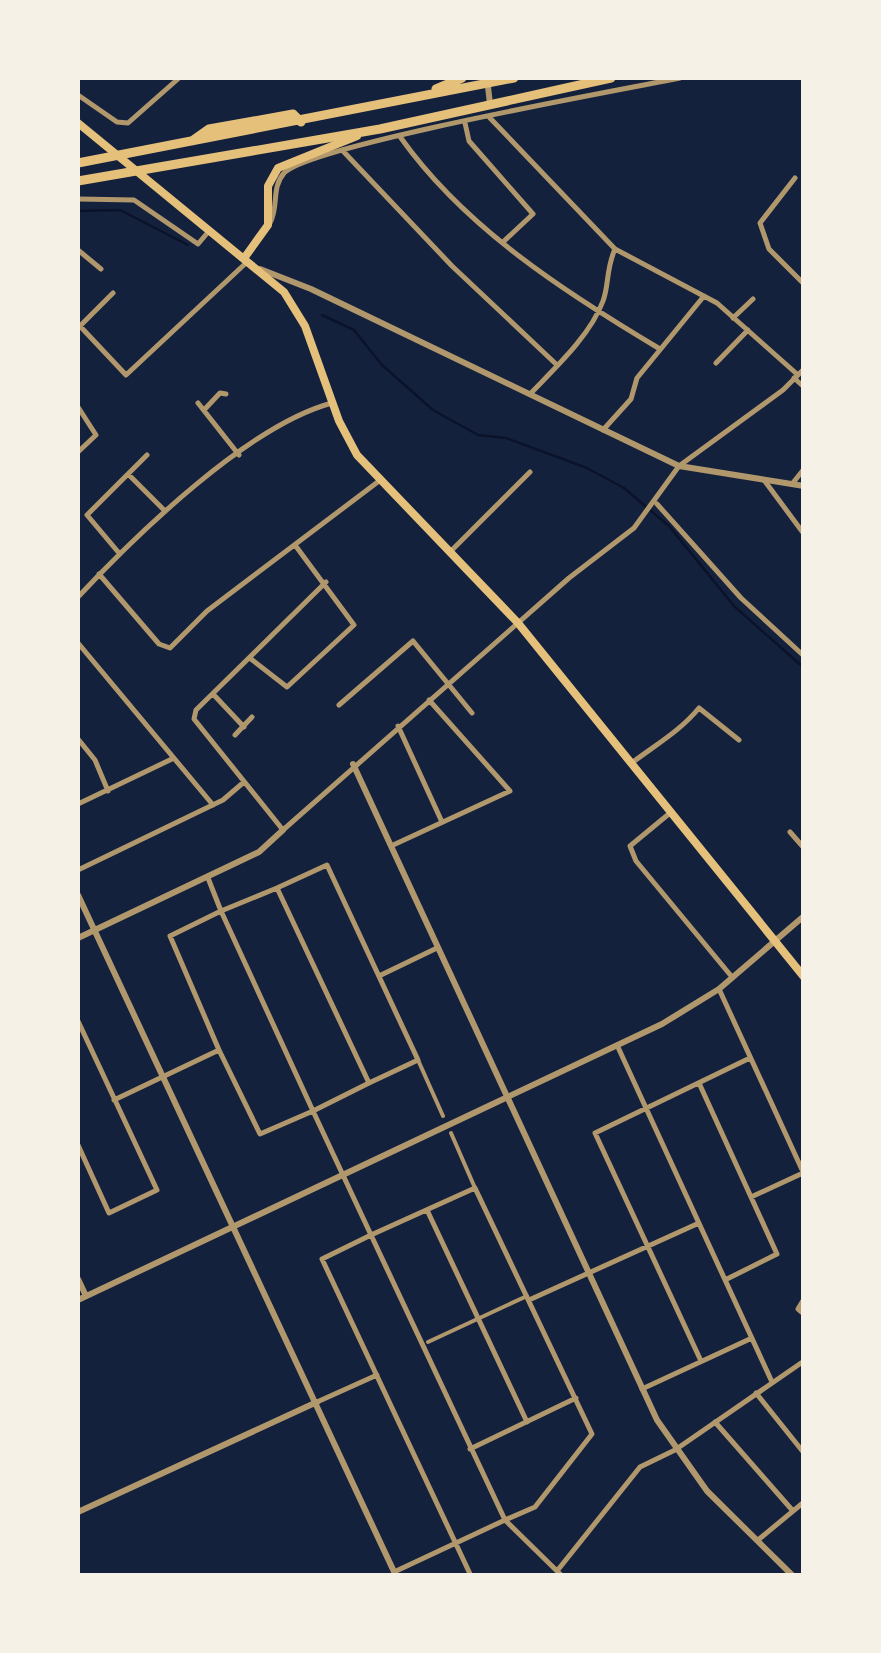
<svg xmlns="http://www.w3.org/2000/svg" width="881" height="1653" font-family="Manrope,sans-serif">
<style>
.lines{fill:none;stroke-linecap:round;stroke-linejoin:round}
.stream{stroke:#0b132b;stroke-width:2.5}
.pedestrian{stroke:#b1986c;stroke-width:4}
.minor{stroke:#b1986c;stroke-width:5}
.tertiary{stroke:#b1986c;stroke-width:6}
.secondary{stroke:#e5c07b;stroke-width:8}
.trunk{stroke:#e5c07b;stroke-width:9}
</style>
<rect width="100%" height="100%" fill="#14213d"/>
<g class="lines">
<path class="stream" d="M 78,211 L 120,210 L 188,245
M 322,315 L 354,330 L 382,365 L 433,410 L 478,435 L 506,438 L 587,468 L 624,488 L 669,526 L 734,606 L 804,668"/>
<path class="pedestrian" d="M 418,1060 L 443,1116
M 451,1133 L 475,1188
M 428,1342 L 527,1296"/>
<path class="minor" d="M 78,95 L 117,122 L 128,123 L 179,78
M 490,118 L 615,249 L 717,303 L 798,375
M 465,123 L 469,141 L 533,214 L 503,242
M 401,138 C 465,228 566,293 660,349
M 342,150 L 452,266 L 557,365
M 795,178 L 760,223 L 769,249 L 804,284
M 78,199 L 134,200 L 198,244 L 209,231
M 270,223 C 279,207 271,188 284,173 C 311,145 621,90 680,78
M 78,250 L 101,269
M 733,318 L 753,299
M 78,324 L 126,375 L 247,262
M 80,326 L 113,293
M 716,363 L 748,330
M 794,378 L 804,387
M 530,394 C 555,368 590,336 603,301 C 609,285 606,269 615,249
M 198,403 L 239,455
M 78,407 L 96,435 L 78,452
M 204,410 L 220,393 L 226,394
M 603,430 L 631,399 L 637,378 L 704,296
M 128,474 L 164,510
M 764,480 L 804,534
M 792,484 L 804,469
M 657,504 L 741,598 L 804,656
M 451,551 L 530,472
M 119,553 L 87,515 L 147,455
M 99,574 L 159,644 L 170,648 L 207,611 L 379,481
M 326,582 L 196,710 L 194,719 L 283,830 L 569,578 L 634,528 L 679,466 L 783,390 L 804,369
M 78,597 C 137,534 249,425 332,403
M 78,643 L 213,805
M 251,659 L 287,687 L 354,625 L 295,545
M 213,694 L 244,727
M 339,705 L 413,641 L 472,713
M 398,726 L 442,822
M 235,735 L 252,717
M 78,739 L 95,760 L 108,791
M 633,762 C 657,744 680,731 699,708 L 739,740
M 78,804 L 174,758
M 670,813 L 630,846 L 636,861 L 732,977
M 790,832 L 804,848
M 391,846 L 510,791 L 429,700
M 78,870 L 223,800 L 244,782
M 208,878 L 221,911 L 277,888 L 369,1083 L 313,1111 L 371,1235 L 322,1259 L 471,1576
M 277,888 L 327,865 L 418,1060 L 369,1083
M 381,975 L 437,948
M 719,989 L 804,1174
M 78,1021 L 157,1190 L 109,1213 L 78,1145
M 617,1045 L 772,1382
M 699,1083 L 777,1254 L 725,1280
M 114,1100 L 219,1050 L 260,1134 L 313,1111 L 221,911 L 170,936 L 219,1050
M 475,1188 L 592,1434 L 535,1507 L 505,1520 L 371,1235 Z
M 751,1197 L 803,1173
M 427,1210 L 527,1422
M 804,1299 L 798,1309 L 804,1314
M 529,1300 L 699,1223
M 701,1361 L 595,1133 L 750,1058
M 642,1389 L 752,1338
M 756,1393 L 804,1453
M 317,1402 L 377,1375
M 715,1422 L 793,1511
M 470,1449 L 576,1398
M 758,1540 L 804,1502
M 394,1572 L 505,1520 L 557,1571
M 562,1576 L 557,1571 L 640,1467 L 675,1450 L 804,1361"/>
<path class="tertiary" d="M 487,78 L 490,104
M 260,269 L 311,289 L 679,466 L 804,486
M 353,764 L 657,1420 L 707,1491 L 793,1576
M 78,895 L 396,1576
M 78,938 L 259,852 L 283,830
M 78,1279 L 86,1296
M 78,1300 L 662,1024 L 719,989 L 804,916
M 78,1512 L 317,1402"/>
<path class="secondary" d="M 78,123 L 284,292 L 305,326 L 339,421 L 357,455 L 518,623 L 804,977
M 245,257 L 268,225 L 268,186 L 278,168 L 357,136"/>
<path class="trunk" d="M 436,89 L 462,78
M 192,141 L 209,129 L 293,114 L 301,122
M 78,163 L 514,78
M 78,181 L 380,129 L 611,78"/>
</g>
<rect width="881" height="1653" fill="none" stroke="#f6f1e7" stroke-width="160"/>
</svg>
